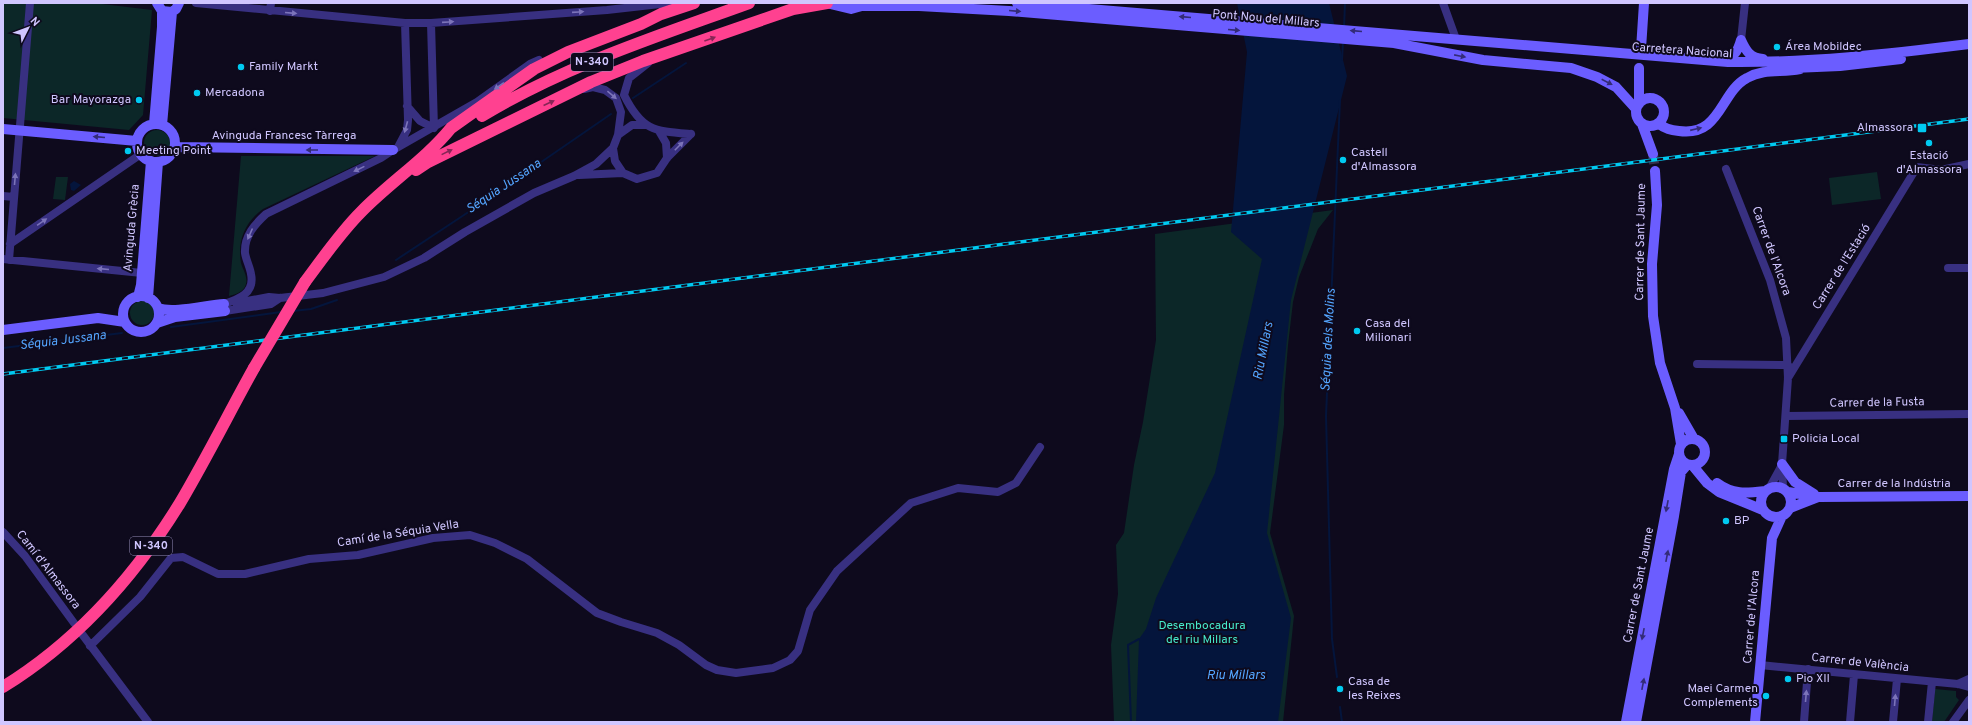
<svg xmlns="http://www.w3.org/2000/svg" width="1972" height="725" font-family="Overpass,sans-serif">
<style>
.green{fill:#0c2728}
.water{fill:#04153c}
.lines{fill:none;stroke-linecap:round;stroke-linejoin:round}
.stream{stroke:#04153c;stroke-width:2}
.secondary-tunnel{stroke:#35304a;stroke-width:10;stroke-dasharray:10 5;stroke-linecap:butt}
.street{stroke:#383081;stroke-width:8}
.secondary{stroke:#6b5dff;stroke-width:10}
.highway{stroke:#ff4190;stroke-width:12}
.rail-casing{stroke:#00caf1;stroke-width:3.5}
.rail{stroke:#0e0a1d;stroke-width:2;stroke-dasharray:6;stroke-linecap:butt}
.highway-bridge{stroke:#ff4190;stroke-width:12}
.oneway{fill:#332b77}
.oneway2{fill:#7c74ba}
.oneway3{fill:#862656}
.poi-dot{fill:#00caf1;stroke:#0e0a1d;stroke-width:1.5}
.labels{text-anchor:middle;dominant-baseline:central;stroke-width:4;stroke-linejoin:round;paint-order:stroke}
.shield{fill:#0e0a1d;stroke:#968ebb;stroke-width:1}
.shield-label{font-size:11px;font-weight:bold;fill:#d0c6ff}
.street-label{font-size:12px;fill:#d0c6ff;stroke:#0e0a1d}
.poi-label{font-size:12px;fill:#d0c6ff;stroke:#0e0a1d;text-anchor:start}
.park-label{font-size:12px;fill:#47eacb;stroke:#0e0a1d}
.water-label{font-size:13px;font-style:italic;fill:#54a5ff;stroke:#0e0a1d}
</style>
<rect width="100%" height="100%" fill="#0e0a1d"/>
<path class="green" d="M 3,3 L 94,3 L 152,10 L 143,115 L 129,130 L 3,118 Z
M144 143a13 13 0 1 1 26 0a13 13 0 1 1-26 0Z
M 241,156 L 375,156 L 263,209 C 245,222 237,241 241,263 C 243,270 248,277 246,284 C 244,292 236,294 229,296 Z
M 1877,172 L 1881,199 L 1832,205 L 1829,178 Z
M 56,177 L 68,177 L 65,200 L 53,199 Z
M 1333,210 L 1318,229 L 1299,277 L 1293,302 L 1288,345 L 1284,395 L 1284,425 L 1270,533 L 1294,616 L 1283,722 L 1114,722 L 1111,645 L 1118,594 L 1116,545 L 1124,533 L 1134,465 L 1143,422 L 1156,340 L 1155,234 Z
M130 313a12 12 0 1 1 24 0a12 12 0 1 1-24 0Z
M 1935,689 L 1956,691 L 1956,697 L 1959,700 L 1944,722 L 1932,722 Z"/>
<path class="water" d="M 1237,3 L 1329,3 L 1347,76 L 1291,300 L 1267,533 L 1291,618 L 1278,722 L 1136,722 L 1139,639 L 1146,629 L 1156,598 L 1215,473 L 1262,259 L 1231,232 L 1247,52 Z
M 74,181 L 81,185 L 74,191 L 71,190 L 70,184 Z"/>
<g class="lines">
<path class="stream" d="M 1344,28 L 1345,3
M 1342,60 L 1343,42
M 633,98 L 686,63
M 396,260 L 473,209 L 611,114
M 293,311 L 311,309 L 337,300
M 171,327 L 281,312
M 3,348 L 122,333
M 1337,677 L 1332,639 L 1326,416 L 1340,100
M 1340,707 L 1342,722
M 1131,722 L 1128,645 L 1139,639"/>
<path class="secondary-tunnel" d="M 1653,154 L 1655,171"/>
<path class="street" d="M 196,3 L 405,23 L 431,23 L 607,10 L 669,3
M 1443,3 L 1456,39
M 270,11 L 271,3
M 1741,40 L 1745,3
M 648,63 L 629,78 L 624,95 C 642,131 654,131 691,134
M 407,106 L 420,121 L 434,128 L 431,23
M 659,131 L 666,143 L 667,158
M 618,135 L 632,125 L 646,125
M 398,147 L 407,130 L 408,120 L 405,23
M 613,148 L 615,161 L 623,173
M 1726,169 L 1770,280 L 1786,338 L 1788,378 L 1782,464 L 1783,488
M 579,175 L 623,173 L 637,179 L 657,173 L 667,158 L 691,134
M 3,196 L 14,197
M 10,244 L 141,154
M 3,259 L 142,273
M 9,260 L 30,3
M 1948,268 L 1969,268
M 236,303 L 269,297 L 280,298 L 323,293 L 384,277 L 424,258 L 465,232 L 534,193 L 574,176 L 596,164 L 613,148 L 618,135 L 621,112 L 616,98 L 605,90 L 593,87 L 584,89
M 224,304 C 239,299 255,293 251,274 C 250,267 246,260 245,253 C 244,236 255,224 266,214 L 381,158 L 393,150 L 477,102 L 530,64 L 539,60
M 225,311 L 271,304 L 280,298
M 1697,364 L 1788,365
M 1788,378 L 1917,167 L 1941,170 L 1969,164
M 1786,416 L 1969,414
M 1770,487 L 1782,465
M 3,532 L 25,556 L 74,623
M 82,634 L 148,722
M 90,646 L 140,597 L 171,558 L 183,557 L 218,574 L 245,574 L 309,559 L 358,555 L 433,538 L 470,535 L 495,543 L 527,559 L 597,613 L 621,622 L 657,633 L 679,645 L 706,665 L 717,670 L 736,673 L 773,668 L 790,660 L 798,651 L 810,610 L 837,571 L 911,503 L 958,488 L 998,492 L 1016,483 L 1040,447
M 1760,665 L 1958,684 L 1969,687
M 1958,684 L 1969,679
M 1804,722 L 1808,669
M 1850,722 L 1854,675
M 1893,722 L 1897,679
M 1928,722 L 1932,682
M 1953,722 L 1969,700"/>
<path class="secondary" d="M 157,3 L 162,11 L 172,12 L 176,9 L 179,3
M 826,3 L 851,9 L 869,4
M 1017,3 L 1728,62 C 1809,63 1889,54 1969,44
M 864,6 L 919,6 L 1009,11 L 1394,43 L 1483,60 L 1571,68 L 1597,77 L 1616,87 L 1636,109
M 1741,40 C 1746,51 1750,58 1763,59
M 1641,49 L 1644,3
M 1722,58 C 1734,58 1738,51 1741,40
M 1793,68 L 1840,66 L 1901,59
M1636 112a14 14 0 1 1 28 0a14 14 0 1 1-28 0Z
M 1639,104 L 1639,68
M 154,124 L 162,27 L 162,11
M 1642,124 L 1653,154
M 1659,124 C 1665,129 1671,130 1679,131 C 1721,137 1720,92 1747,78 C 1765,68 1781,73 1800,69
M137 143a19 19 0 1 1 38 0a19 19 0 1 1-38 0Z
M 162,125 L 172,12
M 3,129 L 137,141
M 175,147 L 393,150
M 1655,171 L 1657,205 L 1652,264 L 1653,316 L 1660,363 L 1675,408 L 1681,444
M123 314a18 18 0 1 1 36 0a18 18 0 1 1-36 0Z
M 138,297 L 141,285 L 151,161
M 148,298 L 158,162
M 158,308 C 173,314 207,305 224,304
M 157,323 L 175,317 L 225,311
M 3,330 L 98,318 L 125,322
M 1679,413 L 1694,439
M1679 452a13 13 0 1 1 26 0a13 13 0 1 1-26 0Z
M 1782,464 L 1795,482 L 1814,494
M 1693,466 L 1707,483 L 1719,492 L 1763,510
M 1717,483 C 1733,495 1747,493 1765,491
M1761 502a15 15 0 1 1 30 0a15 15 0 1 1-30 0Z
M 1788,492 L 1819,497 L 1969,496
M 1790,508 L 1818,497
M 1626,722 L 1674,469 L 1679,454
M 1636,722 L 1674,516 L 1681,472 L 1687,465
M 1755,722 L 1772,538 L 1782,516"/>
<path class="highway" d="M 482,116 C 564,66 658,36 749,3
M 416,170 L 428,162 L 591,82 L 643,61 L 793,9 L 827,3
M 305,282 C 323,258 340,233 361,212 C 389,183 426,159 451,128 L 534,69 L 568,52 L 641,24 L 661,14 L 694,3
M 3,687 C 76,642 135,576 180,503 C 206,459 229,413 254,368"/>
<defs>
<path id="rail" d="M 3,374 L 1969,119"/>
</defs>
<use href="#rail" class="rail-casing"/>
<use href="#rail" class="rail"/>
<path class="highway-bridge" d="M 254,368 L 305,282"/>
</g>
<defs><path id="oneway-solid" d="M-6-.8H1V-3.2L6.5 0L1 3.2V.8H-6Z"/></defs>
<g class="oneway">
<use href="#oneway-solid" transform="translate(1015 11) rotate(5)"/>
<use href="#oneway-solid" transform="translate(1185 17) rotate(-175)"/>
<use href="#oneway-solid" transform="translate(1234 30) rotate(5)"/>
<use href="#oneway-solid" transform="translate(1356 31) rotate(-175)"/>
<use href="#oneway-solid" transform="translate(1460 56) rotate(11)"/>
<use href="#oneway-solid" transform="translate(1607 82) rotate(27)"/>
<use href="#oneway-solid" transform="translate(1696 129) rotate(-13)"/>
<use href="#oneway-solid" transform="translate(99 137) rotate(-175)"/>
<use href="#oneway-solid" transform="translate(312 150) rotate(-180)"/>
<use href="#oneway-solid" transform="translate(1667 506) rotate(101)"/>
<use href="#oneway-solid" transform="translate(1667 556) rotate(-79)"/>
<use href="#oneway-solid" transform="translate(1643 634) rotate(101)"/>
<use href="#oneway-solid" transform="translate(1643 684) rotate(-79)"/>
</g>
<g class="oneway2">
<use href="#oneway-solid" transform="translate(578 12) rotate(-4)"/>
<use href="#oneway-solid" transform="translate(291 13) rotate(5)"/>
<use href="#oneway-solid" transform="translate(448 22) rotate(-4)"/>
<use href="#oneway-solid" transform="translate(499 86) rotate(145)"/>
<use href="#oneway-solid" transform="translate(612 95) rotate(40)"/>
<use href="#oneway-solid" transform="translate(406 127) rotate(105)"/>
<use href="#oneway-solid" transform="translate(679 146) rotate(-45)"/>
<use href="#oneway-solid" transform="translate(359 169) rotate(154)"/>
<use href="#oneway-solid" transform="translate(15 179) rotate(-85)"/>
<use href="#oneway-solid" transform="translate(42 222) rotate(-35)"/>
<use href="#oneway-solid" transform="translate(250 234) rotate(114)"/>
<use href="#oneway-solid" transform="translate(103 269) rotate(-175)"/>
<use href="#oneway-solid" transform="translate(1806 696) rotate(-85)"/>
<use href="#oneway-solid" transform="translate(1895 700) rotate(-85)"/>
</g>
<g class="oneway3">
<use href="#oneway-solid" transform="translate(710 39) rotate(-20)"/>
<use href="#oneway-solid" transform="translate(549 103) rotate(-25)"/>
<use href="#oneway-solid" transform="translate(447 152) rotate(-26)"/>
</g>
<g class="poi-dot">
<circle cx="1777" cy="47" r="4"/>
<circle cx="241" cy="67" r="4"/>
<circle cx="197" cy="93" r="4"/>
<circle cx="139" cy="100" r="4"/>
<rect x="1917" y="123" width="10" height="10" rx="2"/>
<circle cx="1929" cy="143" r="4"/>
<circle cx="128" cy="151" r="4"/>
<circle cx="1343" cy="160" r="4"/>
<circle cx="1357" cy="331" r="4"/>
<rect x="1780" y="435" width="8" height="8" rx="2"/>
<circle cx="1726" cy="521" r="4"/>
<circle cx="1788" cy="679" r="4"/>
<circle cx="1340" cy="689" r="4"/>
<circle cx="1766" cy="696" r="4"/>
</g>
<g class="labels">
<g class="shield">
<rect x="571" y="53" width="42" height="18" rx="3"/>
<rect x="130" y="537" width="42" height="18" rx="3"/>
</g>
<g class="shield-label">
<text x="592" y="62">N-340</text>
<text x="151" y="546">N-340</text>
</g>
<g class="street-label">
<text transform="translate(1266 19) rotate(5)">Pont Nou del Millars</text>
<text transform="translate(1682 51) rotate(4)">Carretera Nacional</text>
<text x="284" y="136">Avinguda Francesc Tàrrega</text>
<text transform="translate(132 228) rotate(-85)">Avinguda Grècia</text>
<text transform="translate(1641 242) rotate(-89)">Carrer de Sant Jaume</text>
<text transform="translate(1771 251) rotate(70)">Carrer de l'Alcora</text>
<text transform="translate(1842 267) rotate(-58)">Carrer de l'Estació</text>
<text transform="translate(1877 403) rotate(-1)">Carrer de la Fusta</text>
<text x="1894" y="484">Carrer de la Indústria</text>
<text transform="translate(398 534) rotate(-9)">Camí de la Séquia Vella</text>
<text transform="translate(48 570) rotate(52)">Camí d'Almassora</text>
<text transform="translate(1639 585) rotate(-79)">Carrer de Sant Jaume</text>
<text transform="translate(1752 617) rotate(-85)">Carrer de l'Alcora</text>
<text transform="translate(1860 663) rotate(6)">Carrer de València</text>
</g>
<g class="poi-label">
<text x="1785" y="47">Área Mobildec</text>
<text x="249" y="67">Family Markt</text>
<text x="205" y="93">Mercadona</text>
<text x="131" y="100" text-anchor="end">Bar Mayorazga</text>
<text x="1913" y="128" text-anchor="end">Almassora</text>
<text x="136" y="151">Meeting Point</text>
<text x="1351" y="153">Castell<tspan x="1351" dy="14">d'Almassora</tspan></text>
<text x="1929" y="156" text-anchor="middle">Estació<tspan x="1929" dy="14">d'Almassora</tspan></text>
<text x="1365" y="324">Casa del<tspan x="1365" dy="14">Milionari</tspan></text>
<text x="1792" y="439">Policia Local</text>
<text x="1734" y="521">BP</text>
<text x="1796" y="679">Pio XII</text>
<text x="1348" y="682">Casa de<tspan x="1348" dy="14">les Reixes</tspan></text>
<text x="1758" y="689" text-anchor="end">Maei Carmen<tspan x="1758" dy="14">Complements</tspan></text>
</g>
<g class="park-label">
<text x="1202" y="626">Desembocadura<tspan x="1202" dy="14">del riu Millars</tspan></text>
</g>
<g class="water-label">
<text transform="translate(504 187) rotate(-34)">Séquia Jussana</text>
<text transform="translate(1329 340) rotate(-87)">Séquia dels Molins</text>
<text transform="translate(63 341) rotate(-7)">Séquia Jussana</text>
<text transform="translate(1264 351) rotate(-79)">Riu Millars</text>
<text x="1236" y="676">Riu Millars</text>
</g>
</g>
<rect width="1972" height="725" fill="none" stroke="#d0c6ff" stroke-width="8"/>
<g transform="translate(28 28) rotate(48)" stroke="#0e0a1d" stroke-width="3" paint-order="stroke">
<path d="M0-3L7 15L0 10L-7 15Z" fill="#d0c6ff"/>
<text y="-6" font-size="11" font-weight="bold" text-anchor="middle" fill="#d0c6ff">N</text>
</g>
</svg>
